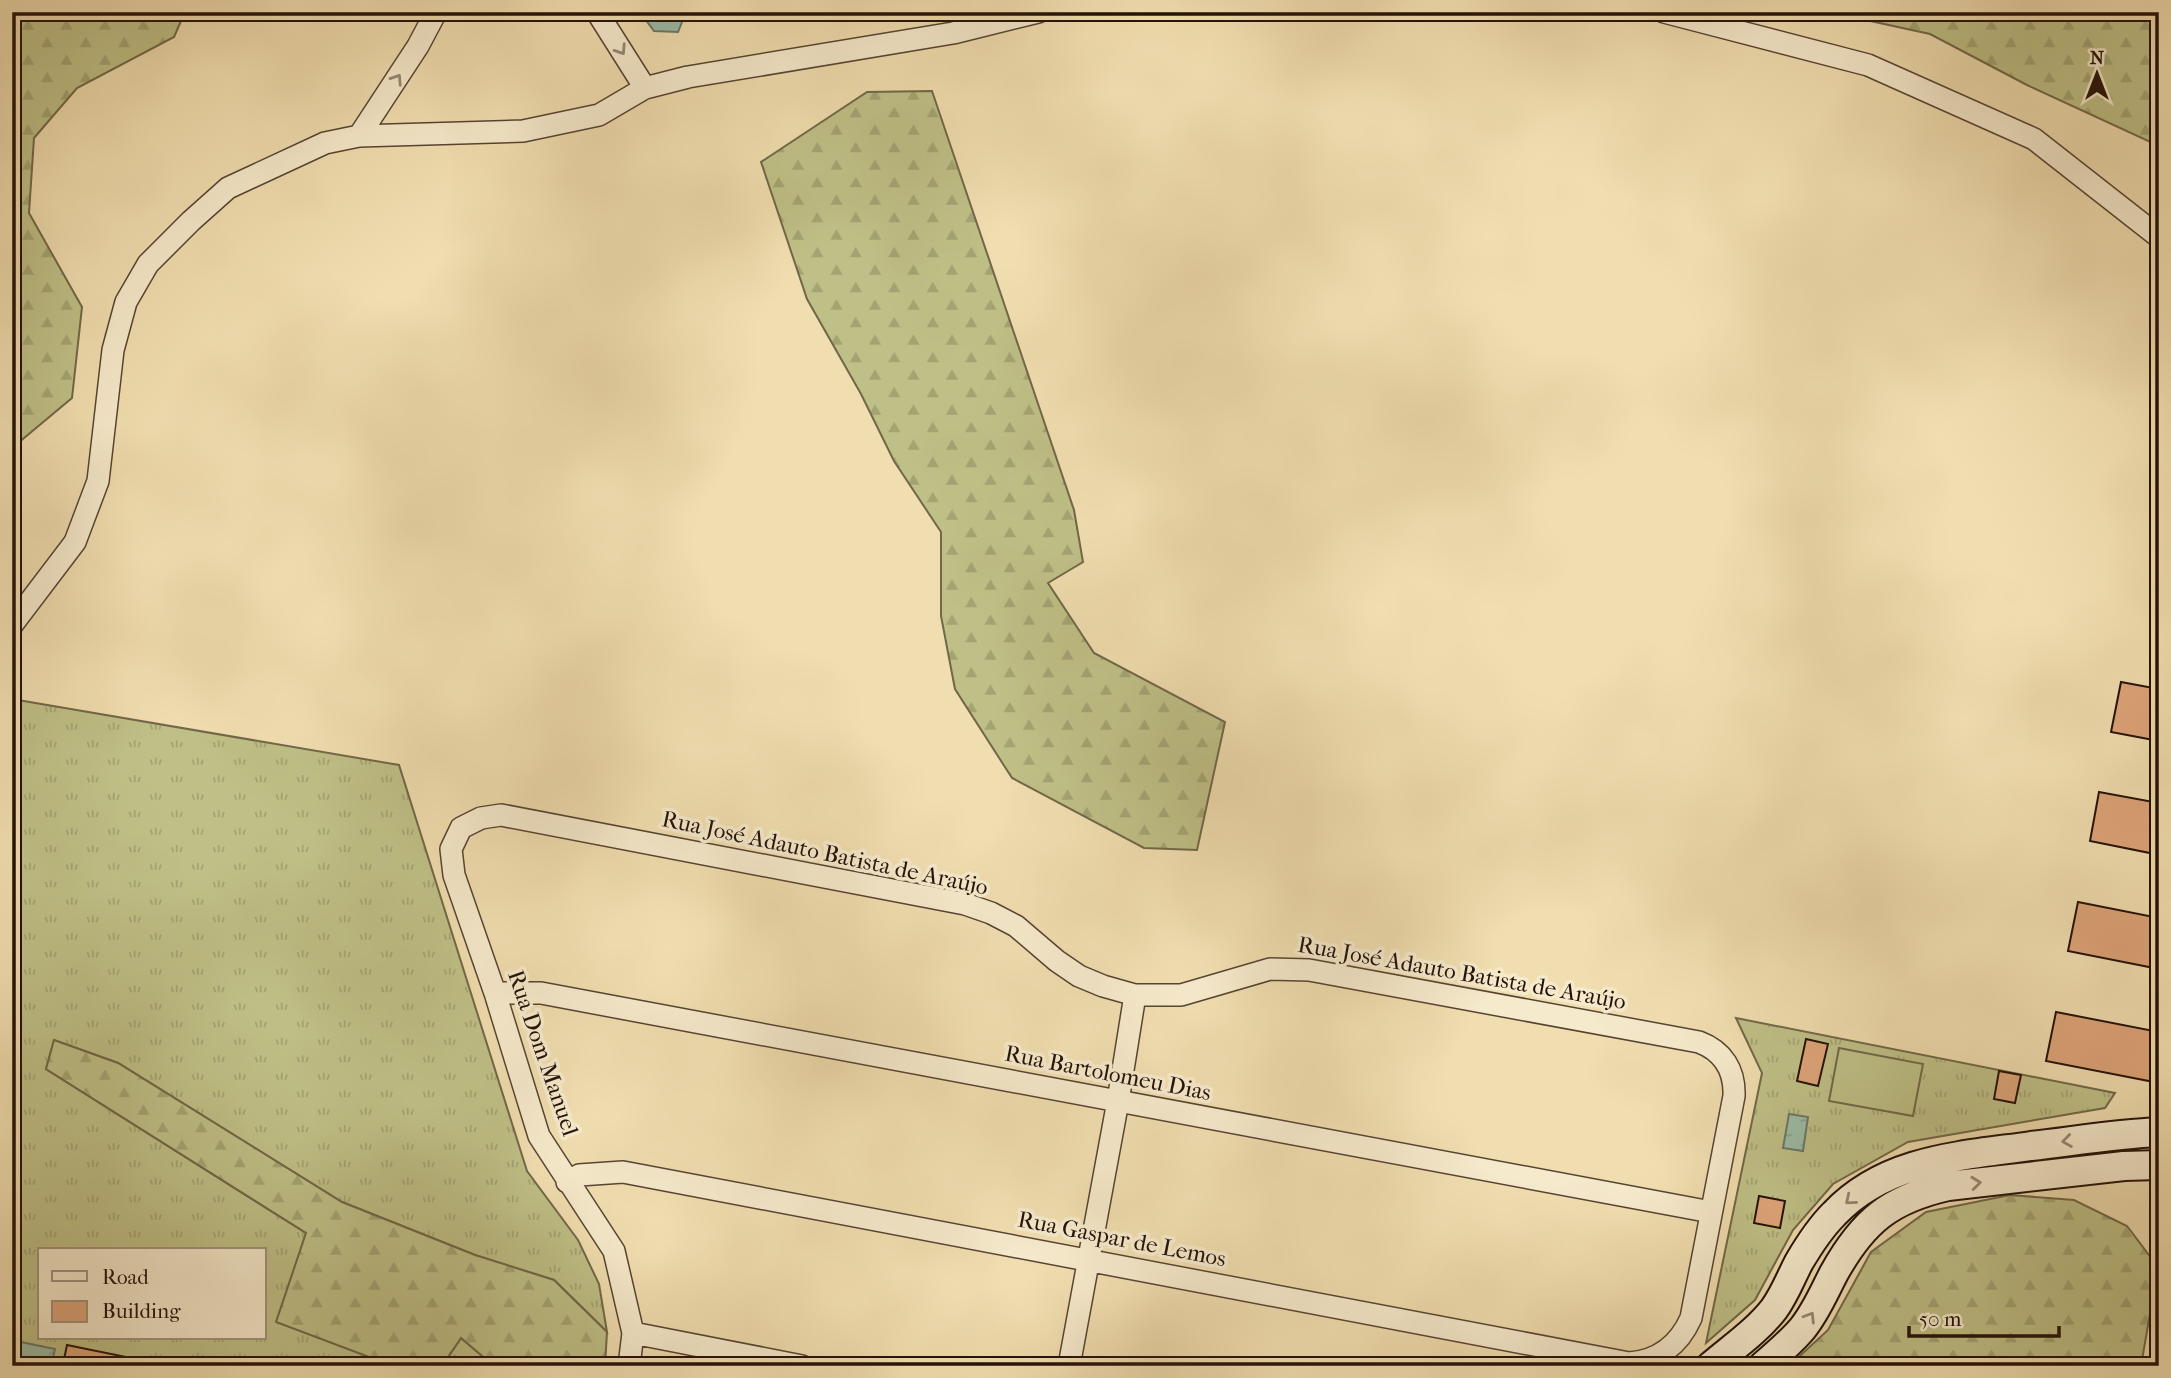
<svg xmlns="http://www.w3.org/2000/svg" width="2171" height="1378" font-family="'IM FELL French Canon',serif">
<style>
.grass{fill:url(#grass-tufts);stroke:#716848;stroke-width:2;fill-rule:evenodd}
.forest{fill:url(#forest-firs);stroke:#716848;stroke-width:2}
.pitch{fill:#bfc087;stroke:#716848;stroke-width:2}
.water{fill:url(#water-ripples);stroke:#6b7868;stroke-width:2}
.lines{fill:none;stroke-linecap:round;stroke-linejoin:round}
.stream{stroke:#6b7868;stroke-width:6}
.building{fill:#dea579;stroke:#231109;stroke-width:2}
.street-casing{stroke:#564433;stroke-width:24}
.secondary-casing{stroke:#231109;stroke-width:32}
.street{stroke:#f6eacc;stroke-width:21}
.secondary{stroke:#f6eacc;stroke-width:28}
.oneway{stroke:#978874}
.labels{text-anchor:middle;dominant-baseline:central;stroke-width:7;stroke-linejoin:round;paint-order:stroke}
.street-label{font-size:23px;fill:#231109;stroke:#f6eacc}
</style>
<defs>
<pattern id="grass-tufts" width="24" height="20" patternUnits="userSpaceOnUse" patternTransform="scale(1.75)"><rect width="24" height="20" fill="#bfc087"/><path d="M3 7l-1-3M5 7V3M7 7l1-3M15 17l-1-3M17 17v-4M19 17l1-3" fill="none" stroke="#a4a473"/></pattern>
<pattern id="forest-firs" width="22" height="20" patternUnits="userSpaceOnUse" patternTransform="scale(1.75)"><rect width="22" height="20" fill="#bfc087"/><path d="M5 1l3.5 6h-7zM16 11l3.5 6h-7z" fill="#a4a473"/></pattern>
<pattern id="water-ripples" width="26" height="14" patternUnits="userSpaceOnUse" patternTransform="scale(1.75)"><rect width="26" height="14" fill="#9bbda7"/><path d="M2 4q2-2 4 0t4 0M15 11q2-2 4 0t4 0" fill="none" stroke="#85a18e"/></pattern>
</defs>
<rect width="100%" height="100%" fill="#f1deb0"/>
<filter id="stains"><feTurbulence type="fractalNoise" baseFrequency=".00286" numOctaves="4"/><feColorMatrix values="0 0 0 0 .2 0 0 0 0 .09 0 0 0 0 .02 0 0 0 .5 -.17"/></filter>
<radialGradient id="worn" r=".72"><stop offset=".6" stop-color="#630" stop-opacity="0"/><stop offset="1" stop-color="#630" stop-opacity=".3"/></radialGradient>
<path class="grass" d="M 12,699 L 399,765 L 527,1171 L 578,1240 L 599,1284 L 607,1332 L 554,1280 L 475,1255 L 342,1202 L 118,1063 L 54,1040 L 46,1069 L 306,1233 L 277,1322 L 393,1366 L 12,1366 ZM 40,1250 L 264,1250 L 264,1338 L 40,1338 Z
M 1736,1018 L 2115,1093 L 2105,1108 L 1908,1142 L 1833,1184 L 1793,1230 L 1755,1300 L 1706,1343 L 1762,1073 Z
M 461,1338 L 494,1366 L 442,1366 Z"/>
<path class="forest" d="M 12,12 L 185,12 L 174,37 L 77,88 L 34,138 L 29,213 L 82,307 L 72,398 L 12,448 Z
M 1829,12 L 2159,12 L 2159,146 L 2027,85 L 1930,34 Z
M 932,91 L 1074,510 L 1083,562 L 1048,583 L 1094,653 L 1225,722 L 1197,850 L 1144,848 L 1012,778 L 955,689 L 941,616 L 941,532 L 894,461 L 861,394 L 807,299 L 761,162 L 867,92 Z
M 54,1040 L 118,1063 L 342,1202 L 475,1255 L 554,1280 L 607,1332 L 605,1366 L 494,1366 L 461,1338 L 442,1366 L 393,1366 L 276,1322 L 306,1233 L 46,1069 Z
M 2010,1195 L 2074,1200 L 2127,1226 L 2158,1267 L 2141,1366 L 1789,1366 L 1828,1330 L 1871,1252 L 1926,1212 Z"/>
<path class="pitch" d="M 1839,1048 L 1923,1064 L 1913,1116 L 1829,1101 Z"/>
<path class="water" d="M 640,12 L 686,12 L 678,32 L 654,31 Z
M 1789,1114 L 1808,1117 L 1803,1151 L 1783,1148 Z
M 21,1342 L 55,1349 L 51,1366 L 16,1364 Z"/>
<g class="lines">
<path class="stream" d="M 12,16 L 14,12"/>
</g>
<path class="building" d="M 2121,682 L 2159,689 L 2159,741 L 2111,732 Z
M 2099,792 L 2159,803 L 2159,853 L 2151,851 L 2150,853 L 2090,841 Z
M 2078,902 L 2159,918 L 2159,969 L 2068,951 Z
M 2056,1012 L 2159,1032 L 2159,1083 L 2046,1061 Z
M 1806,1039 L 1828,1044 L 1818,1086 L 1797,1081 Z
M 1999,1071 L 2021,1075 L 2015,1103 L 1994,1099 Z
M 1759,1196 L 1785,1201 L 1780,1228 L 1754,1223 Z
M 67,1345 L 131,1358 L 131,1366 L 63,1364 Z"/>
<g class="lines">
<defs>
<path id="street" d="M 597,12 L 645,88
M 1664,12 L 1868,65 L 2034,139 L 2159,237
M 359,136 L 418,46 L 436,12
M 12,625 L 75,542 L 98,481 L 113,350 L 126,302 L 148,264 L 191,221 L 228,188 L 325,143 L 359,136 L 523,131 L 599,115 L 645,88 L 688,77 L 953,33 L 1038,12
M 495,993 L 541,993 L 1711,1212
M 567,1182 L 579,1175 L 623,1172 L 1629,1363 C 1658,1361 1679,1345 1691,1318 L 1734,1096 C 1735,1070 1723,1051 1699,1042 L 1309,970 L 1270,969 L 1181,995 L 1135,995 L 1103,986 L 1079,976 L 1057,961 L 1016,926 L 991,913 L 965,904 L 501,815 L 481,818 L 461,828 L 451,849 L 454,875 L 495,993 L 539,1136 L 614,1251 L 633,1333 L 629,1366
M 633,1333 L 802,1366
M 1069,1366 L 1118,1101 L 1135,995"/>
<path id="secondary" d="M 1711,1366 C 1732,1348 1757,1331 1774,1309 C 1785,1294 1791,1277 1799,1262 C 1809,1245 1820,1228 1834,1214 C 1886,1159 1961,1156 2031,1146 C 2074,1141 2116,1134 2159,1132
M 1763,1366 C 1777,1354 1791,1342 1802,1329 C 1816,1312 1824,1292 1834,1273 C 1863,1221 1890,1199 1948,1186 L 2124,1166 L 2159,1165"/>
</defs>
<use href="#street" class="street-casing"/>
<use href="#secondary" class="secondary-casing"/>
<use href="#street" class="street"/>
<use href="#secondary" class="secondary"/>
</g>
<defs><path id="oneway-chevron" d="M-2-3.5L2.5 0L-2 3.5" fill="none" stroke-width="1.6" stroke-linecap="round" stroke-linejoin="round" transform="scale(1.75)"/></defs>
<g class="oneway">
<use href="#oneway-chevron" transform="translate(621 50) rotate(57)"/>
<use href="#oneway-chevron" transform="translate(397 79) rotate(-57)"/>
<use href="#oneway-chevron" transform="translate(2067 1141) rotate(172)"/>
<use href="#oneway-chevron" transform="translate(1976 1183) rotate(-6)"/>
<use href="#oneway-chevron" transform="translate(1850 1200) rotate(140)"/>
<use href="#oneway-chevron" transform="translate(1810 1317) rotate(-58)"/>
</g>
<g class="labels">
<g class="street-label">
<text transform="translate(825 853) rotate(12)">Rua José Adauto Batista de Araújo</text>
<text transform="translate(1462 973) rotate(10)">Rua José Adauto Batista de Araújo</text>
<text transform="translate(543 1053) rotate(71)">Rua Dom Manuel</text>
<text transform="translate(1108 1073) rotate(11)">Rua Bartolomeu Dias</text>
<text transform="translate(1122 1239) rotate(11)">Rua Gaspar de Lemos</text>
</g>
</g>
<rect width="2171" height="1378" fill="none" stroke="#f1deb0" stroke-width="42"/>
<rect x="14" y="14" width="2143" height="1350" fill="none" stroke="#231109" stroke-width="3.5"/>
<rect x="21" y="21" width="2129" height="1336" fill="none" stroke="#231109" stroke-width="2"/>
<rect x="38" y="1248" width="228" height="91" fill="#f6eacc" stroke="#a2937e" stroke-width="2"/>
<rect x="52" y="1271" width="35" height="10" fill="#f6eacc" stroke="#a2937e" stroke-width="2"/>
<text x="102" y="1284" font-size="21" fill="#231109">Road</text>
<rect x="52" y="1301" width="35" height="21" fill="#dea579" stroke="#a2937e" stroke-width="2"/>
<text x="102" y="1318" font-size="21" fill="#231109">Building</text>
<g transform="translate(2097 74)" stroke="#f6eacc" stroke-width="5" paint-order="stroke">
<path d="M0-5L12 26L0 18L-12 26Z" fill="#231109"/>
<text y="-10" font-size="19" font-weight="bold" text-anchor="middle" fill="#231109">N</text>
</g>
<path d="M1909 1326v10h150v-10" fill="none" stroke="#231109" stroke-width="3.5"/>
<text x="1919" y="1326" font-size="21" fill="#231109" stroke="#f6eacc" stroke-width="5" paint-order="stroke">50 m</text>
<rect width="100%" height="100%" filter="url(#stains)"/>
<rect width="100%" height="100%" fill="url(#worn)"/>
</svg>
